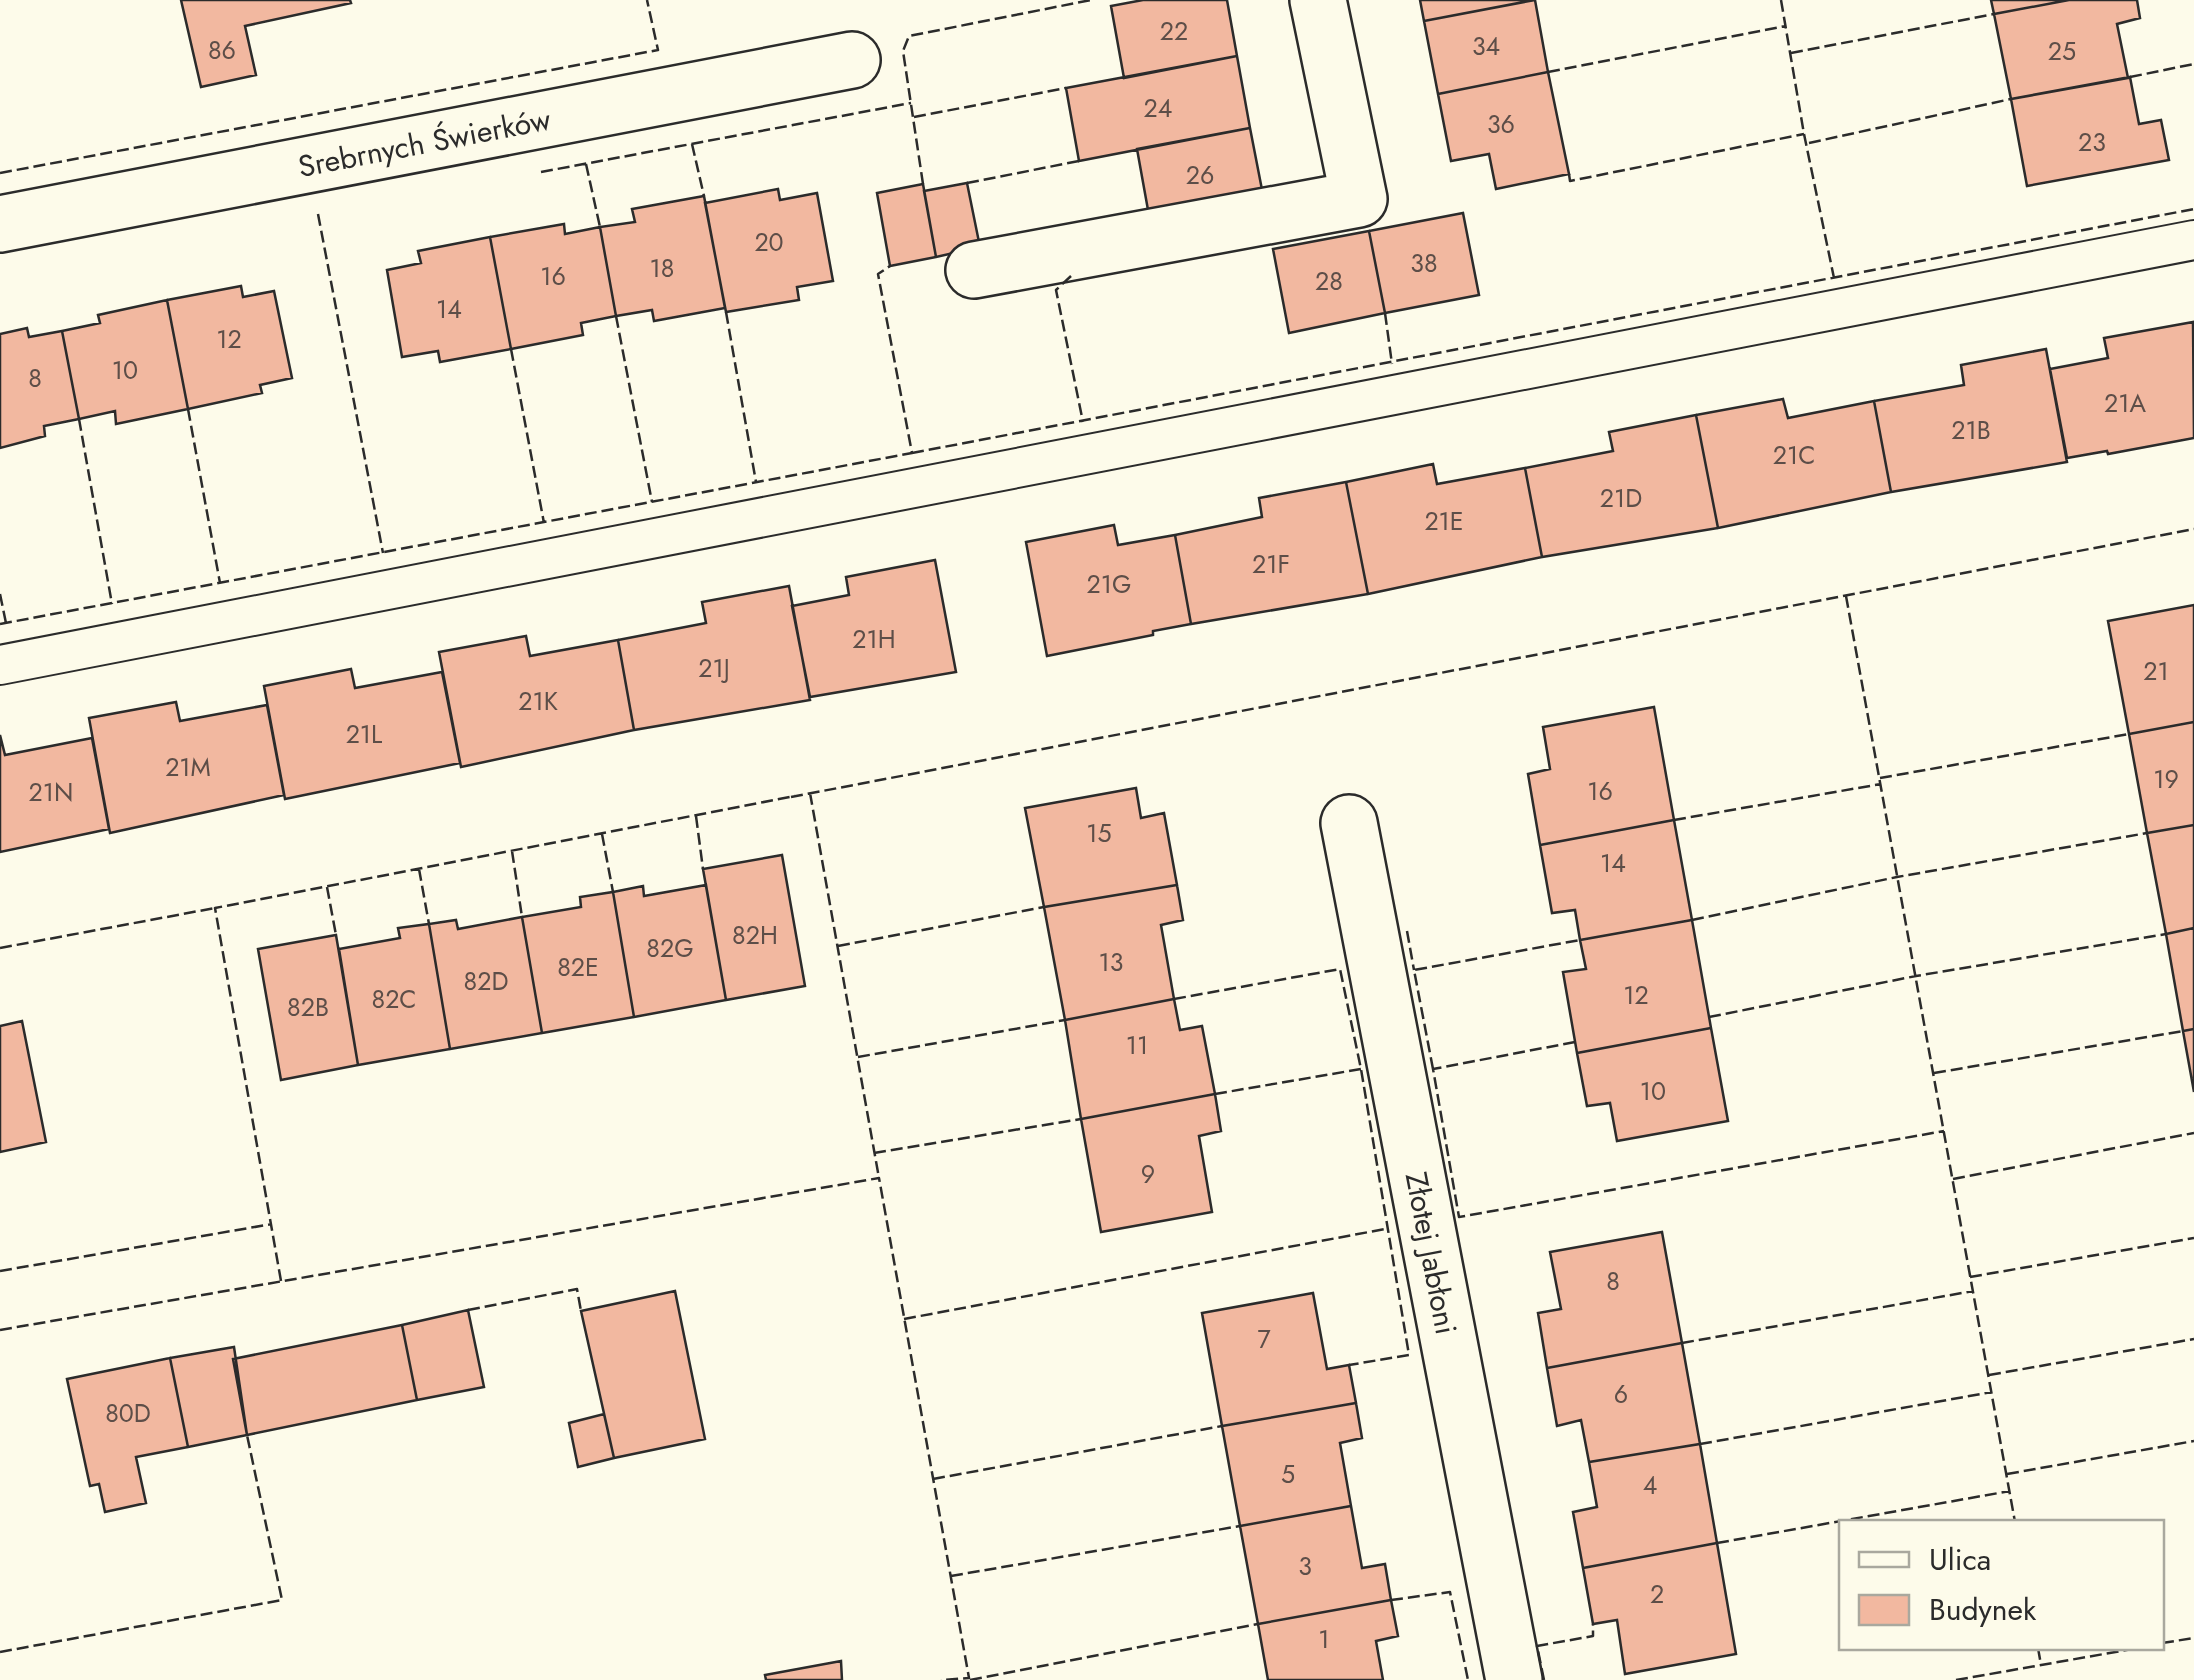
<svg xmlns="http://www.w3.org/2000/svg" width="2194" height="1680" font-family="Jost,sans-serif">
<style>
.building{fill:#f2b8a0;stroke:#2b2b2b;stroke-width:2.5}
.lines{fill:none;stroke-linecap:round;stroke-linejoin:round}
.service-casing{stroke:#2b2b2b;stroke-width:42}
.minor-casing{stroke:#2b2b2b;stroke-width:60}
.service{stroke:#fdfbea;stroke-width:38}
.minor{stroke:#fdfbea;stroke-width:55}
.fence{stroke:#2b2b2b;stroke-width:2.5;stroke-dasharray:12 5;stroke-linecap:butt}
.labels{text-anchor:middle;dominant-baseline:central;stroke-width:8;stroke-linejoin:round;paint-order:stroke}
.number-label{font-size:25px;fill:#5d4e48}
.street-label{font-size:30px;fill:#2b2b2b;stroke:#fdfbea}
</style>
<rect width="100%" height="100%" fill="#fdfbea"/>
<path class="building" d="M 181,0 L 350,0 L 351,3 L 245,26 L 256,75 L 201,87 Z
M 1143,0 L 1227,0 L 1237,56 L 1124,78 L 1111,6 Z
M 1420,0 L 1534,0 L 1424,21 Z
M 1535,0 L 1548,72 L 1438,94 L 1424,21 Z
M 1991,0 L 2069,0 L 1994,14 Z
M 2069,0 L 2137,0 L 2140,18 L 2117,24 L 2128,78 L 2011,99 L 1994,14 Z
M 1237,56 L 1250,128 L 1079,161 L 1066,88 Z
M 1548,72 L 1569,174 L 1496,189 L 1489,154 L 1451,161 L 1438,94 Z
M 2130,77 L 2139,124 L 2161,120 L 2169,160 L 2027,186 L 2011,99 Z
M 1250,128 L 1264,200 L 1150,221 L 1137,149 Z
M 967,183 L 980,247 L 936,257 L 924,191 Z
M 923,184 L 936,257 L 890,266 L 877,193 Z
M 778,189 L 780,200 L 817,193 L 833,281 L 797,287 L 799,300 L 726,312 L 705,203 Z
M 704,196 L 725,308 L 654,321 L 652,310 L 616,316 L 600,227 L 635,222 L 632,209 Z
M 1463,213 L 1479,295 L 1385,313 L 1369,231 Z
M 564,224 L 565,234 L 600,227 L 616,316 L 581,323 L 583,335 L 511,349 L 490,237 Z
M 1369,231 L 1385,313 L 1289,333 L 1273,249 Z
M 490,237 L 511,349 L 440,362 L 438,351 L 402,357 L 387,270 L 421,263 L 418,251 Z
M 241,286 L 243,297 L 274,291 L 292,378 L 260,385 L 262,393 L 188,409 L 167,300 Z
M 167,300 L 188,409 L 116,424 L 115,411 L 79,419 L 62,331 L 100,323 L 98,315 Z
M 2193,322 L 2194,438 L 2108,454 L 2107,451 L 2067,458 L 2050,369 L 2108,358 L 2104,338 Z
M 27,328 L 29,337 L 62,331 L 79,419 L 44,426 L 45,436 L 0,448 L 0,334 Z
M 2046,349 L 2067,462 L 1891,492 L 1874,401 L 1964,385 L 1961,365 Z
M 1783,399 L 1788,418 L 1874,401 L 1891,492 L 1718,528 L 1696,415 Z
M 1696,415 L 1718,528 L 1542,557 L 1525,468 L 1613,451 L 1609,432 Z
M 1433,464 L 1437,484 L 1525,468 L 1542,557 L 1368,594 L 1346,482 Z
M 1346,482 L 1368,594 L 1191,624 L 1175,535 L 1262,517 L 1259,498 Z
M 1114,525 L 1118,545 L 1175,535 L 1191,624 L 1153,631 L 1153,635 L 1047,656 L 1026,542 Z
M 935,560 L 956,672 L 810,697 L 792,606 L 849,595 L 846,577 Z
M 789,586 L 810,700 L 634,730 L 618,640 L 706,623 L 702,602 Z
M 2194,605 L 2194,722 L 2129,734 L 2108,621 Z
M 526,636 L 530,656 L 618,640 L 634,730 L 461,767 L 439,652 Z
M 351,669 L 355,688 L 442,672 L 460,763 L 285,799 L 264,686 Z
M 176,702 L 180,721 L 267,705 L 284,795 L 110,833 L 89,718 Z
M 1654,707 L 1674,820 L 1540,845 L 1528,774 L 1550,769 L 1543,727 Z
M 2194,722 L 2194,825 L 2147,833 L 2129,734 Z
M 0,735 L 5,755 L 92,738 L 109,829 L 0,852 Z
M 1136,788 L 1141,818 L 1164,813 L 1177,885 L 1044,907 L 1025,808 Z
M 1674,820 L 1692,920 L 1580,940 L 1575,910 L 1552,913 L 1540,845 Z
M 2194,825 L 2194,928 L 2166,934 L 2147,833 Z
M 782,855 L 805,986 L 726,1000 L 703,869 Z
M 706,885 L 726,1000 L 634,1017 L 613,892 L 643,886 L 644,896 Z
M 1177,885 L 1183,920 L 1161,925 L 1174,999 L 1065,1020 L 1044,907 Z
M 613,892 L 634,1017 L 542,1033 L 522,917 L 581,907 L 580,897 Z
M 522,917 L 542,1033 L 450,1049 L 429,924 L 456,920 L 458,929 Z
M 1692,920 L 1711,1028 L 1577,1053 L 1563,972 L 1586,969 L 1580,940 Z
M 429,924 L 450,1049 L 358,1065 L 339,949 L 400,938 L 398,928 Z
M 2194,928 L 2194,1029 L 2183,1031 L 2166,934 Z
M 336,935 L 358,1065 L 281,1080 L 258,949 Z
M 1174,999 L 1180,1030 L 1202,1026 L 1215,1094 L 1081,1119 L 1065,1020 Z
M 22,1021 L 46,1142 L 0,1152 L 0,1026 Z
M 1711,1028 L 1728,1121 L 1617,1141 L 1610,1103 L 1587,1106 L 1577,1053 Z
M 2194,1029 L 2194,1092 L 2183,1031 Z
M 1215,1094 L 1221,1131 L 1199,1136 L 1212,1212 L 1101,1232 L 1081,1119 Z
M 1662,1232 L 1682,1343 L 1547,1368 L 1538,1313 L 1561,1309 L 1550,1252 Z
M 675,1291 L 705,1439 L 614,1458 L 581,1311 Z
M 1313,1293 L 1327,1369 L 1349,1365 L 1356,1403 L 1222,1426 L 1202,1313 Z
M 468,1310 L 484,1387 L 417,1400 L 402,1325 Z
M 402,1325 L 417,1400 L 247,1435 L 233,1359 Z
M 1682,1343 L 1700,1444 L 1589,1462 L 1581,1420 L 1557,1426 L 1547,1368 Z
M 234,1347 L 247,1435 L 188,1447 L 170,1358 Z
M 170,1358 L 188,1447 L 136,1457 L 146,1503 L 105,1512 L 99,1484 L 90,1486 L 67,1379 Z
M 1356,1403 L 1362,1438 L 1340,1443 L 1351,1506 L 1240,1526 L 1222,1426 Z
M 604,1414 L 614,1458 L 578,1467 L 569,1423 Z
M 1700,1444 L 1717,1543 L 1583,1568 L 1573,1512 L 1597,1507 L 1589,1462 Z
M 1351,1506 L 1362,1568 L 1385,1564 L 1391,1600 L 1258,1624 L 1240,1526 Z
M 1717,1543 L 1736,1654 L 1625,1674 L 1617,1620 L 1593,1624 L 1583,1568 Z
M 1391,1600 L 1398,1636 L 1376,1641 L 1383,1680 L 1268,1680 L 1258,1624 Z
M 841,1661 L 842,1680 L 766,1680 L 765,1675 Z"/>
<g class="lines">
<defs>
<path id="service" d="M 0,665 L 2194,240"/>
<g id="minor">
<path id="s1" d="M 0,224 L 852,60"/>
<path d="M 974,270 L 1359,199 L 1318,0"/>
<path id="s2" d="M 1349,823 L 1514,1680"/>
</g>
</defs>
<use href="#service" class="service-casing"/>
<use href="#minor" class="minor-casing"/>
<use href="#service" class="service"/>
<use href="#minor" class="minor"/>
<path class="fence" d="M 1781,0 L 1804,134 L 1834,278
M 1791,53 L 1994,14
M 1548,72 L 1786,26
M 2130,77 L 2194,64
M 914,117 L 1066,88
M 1809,143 L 2011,99
M 692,144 L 704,196
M 586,164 L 600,227
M 541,172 L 911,103
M 0,173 L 658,50 L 647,0
M 1569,174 L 1570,181 L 1804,134
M 967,183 L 1079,161
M 923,184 L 903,51 L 909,36 L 1091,0
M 318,214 L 383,553
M 1071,276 L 1056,290 L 1083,422
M 726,312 L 756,482
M 1385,313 L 1392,364
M 616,316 L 652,502
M 511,349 L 544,523
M 188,409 L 220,583
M 79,419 L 112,604
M 912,453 L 2194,209
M 0,594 L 6,623
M 1846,596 L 2015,1522
M 0,624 L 912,453 L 878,274 L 890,266
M 1880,778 L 2129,734
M 810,793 L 879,1178
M 791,797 L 2194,529
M 696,816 L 703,869
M 1674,820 L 1881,784
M 602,834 L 613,892
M 512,851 L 522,917
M 419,869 L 429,924
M 327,887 L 336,935
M 1692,920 L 1897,877 L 2147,833
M 1407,931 L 1414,970
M 838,946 L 1044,907
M 0,948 L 215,908
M 1174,999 L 1340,969 L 1361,1069 L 1409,1355 L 1349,1365
M 1709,1017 L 1916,976 L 2166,934
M 1575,1042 L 1433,1069 L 1459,1217 L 1944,1131
M 858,1057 L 1065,1020
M 1433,1069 L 1414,970 L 1580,940
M 1934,1073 L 2183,1031
M 1215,1094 L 1361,1069
M 874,1153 L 1081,1119
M 1953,1179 L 2194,1133
M 0,1271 L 272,1224
M 1970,1277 L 2194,1238
M 281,1281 L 215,908 L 795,796
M 468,1310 L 577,1289 L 581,1311
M 904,1319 L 1385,1229
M 0,1330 L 879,1178 L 969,1678 L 941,1680
M 1682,1343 L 1973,1291
M 1989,1375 L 2194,1339
M 1700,1444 L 1992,1392
M 2007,1474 L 2194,1441
M 933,1479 L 1222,1426
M 1717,1543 L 2010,1491
M 951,1576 L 1240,1526
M 1391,1600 L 1450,1592 L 1468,1680
M 2162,1643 L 2194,1638
M 2038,1648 L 2041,1665
M 0,1652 L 282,1600 L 247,1435
M 970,1680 L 1258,1624
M 1544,1680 L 1537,1646 L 1593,1636 L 1593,1624
M 1956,1680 L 2138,1648"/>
</g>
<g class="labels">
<g class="number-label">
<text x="1174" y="31">22</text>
<text x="1486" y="46">34</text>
<text x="222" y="50">86</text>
<text x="2062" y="51">25</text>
<text x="1158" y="108">24</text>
<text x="1501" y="124">36</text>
<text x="2092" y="142">23</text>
<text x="1200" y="175">26</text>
<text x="769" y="242">20</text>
<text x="1424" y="263">38</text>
<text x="662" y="268">18</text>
<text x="553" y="276">16</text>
<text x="1329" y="281">28</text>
<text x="449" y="309">14</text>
<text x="229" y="339">12</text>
<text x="125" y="370">10</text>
<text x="35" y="378">8</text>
<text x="2125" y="403">21A</text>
<text x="1971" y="430">21B</text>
<text x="1794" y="455">21C</text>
<text x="1621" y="498">21D</text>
<text x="1444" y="521">21E</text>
<text x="1271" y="564">21F</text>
<text x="1109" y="584">21G</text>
<text x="874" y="639">21H</text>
<text x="714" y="668">21J</text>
<text x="2156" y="671">21</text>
<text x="538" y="701">21K</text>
<text x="364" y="734">21L</text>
<text x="188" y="767">21M</text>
<text x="2166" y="779">19</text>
<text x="1600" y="791">16</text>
<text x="51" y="792">21N</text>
<text x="1099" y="833">15</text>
<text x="1613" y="863">14</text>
<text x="755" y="935">82H</text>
<text x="670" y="948">82G</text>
<text x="1111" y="962">13</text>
<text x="578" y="967">82E</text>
<text x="486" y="981">82D</text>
<text x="1636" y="995">12</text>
<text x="394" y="999">82C</text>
<text x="308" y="1007">82B</text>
<text x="1137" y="1045">11</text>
<text x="1653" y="1091">10</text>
<text x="1148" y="1174">9</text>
<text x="1613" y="1281">8</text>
<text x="1264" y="1339">7</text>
<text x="1621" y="1394">6</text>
<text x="128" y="1413">80D</text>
<text x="1288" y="1474">5</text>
<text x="1650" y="1485">4</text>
<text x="1305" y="1566">3</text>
<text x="1657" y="1594">2</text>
<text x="1324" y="1639">1</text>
</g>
<g class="street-label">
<text stroke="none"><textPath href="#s1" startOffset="432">Srebrnych Świerków</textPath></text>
<text stroke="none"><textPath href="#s2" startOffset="438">Złotej Jabłoni</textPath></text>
</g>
</g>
<rect x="1839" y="1520" width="325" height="130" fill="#fdfbea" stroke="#a9a89e" stroke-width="2.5"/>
<rect x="1859" y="1552" width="50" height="15" fill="#fdfbea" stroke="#a9a89e" stroke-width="2.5"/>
<text x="1929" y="1570" font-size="30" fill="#2b2b2b">Ulica</text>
<rect x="1859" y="1595" width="50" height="30" fill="#f2b8a0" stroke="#a9a89e" stroke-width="2.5"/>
<text x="1929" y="1620" font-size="30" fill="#2b2b2b">Budynek</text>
</svg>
